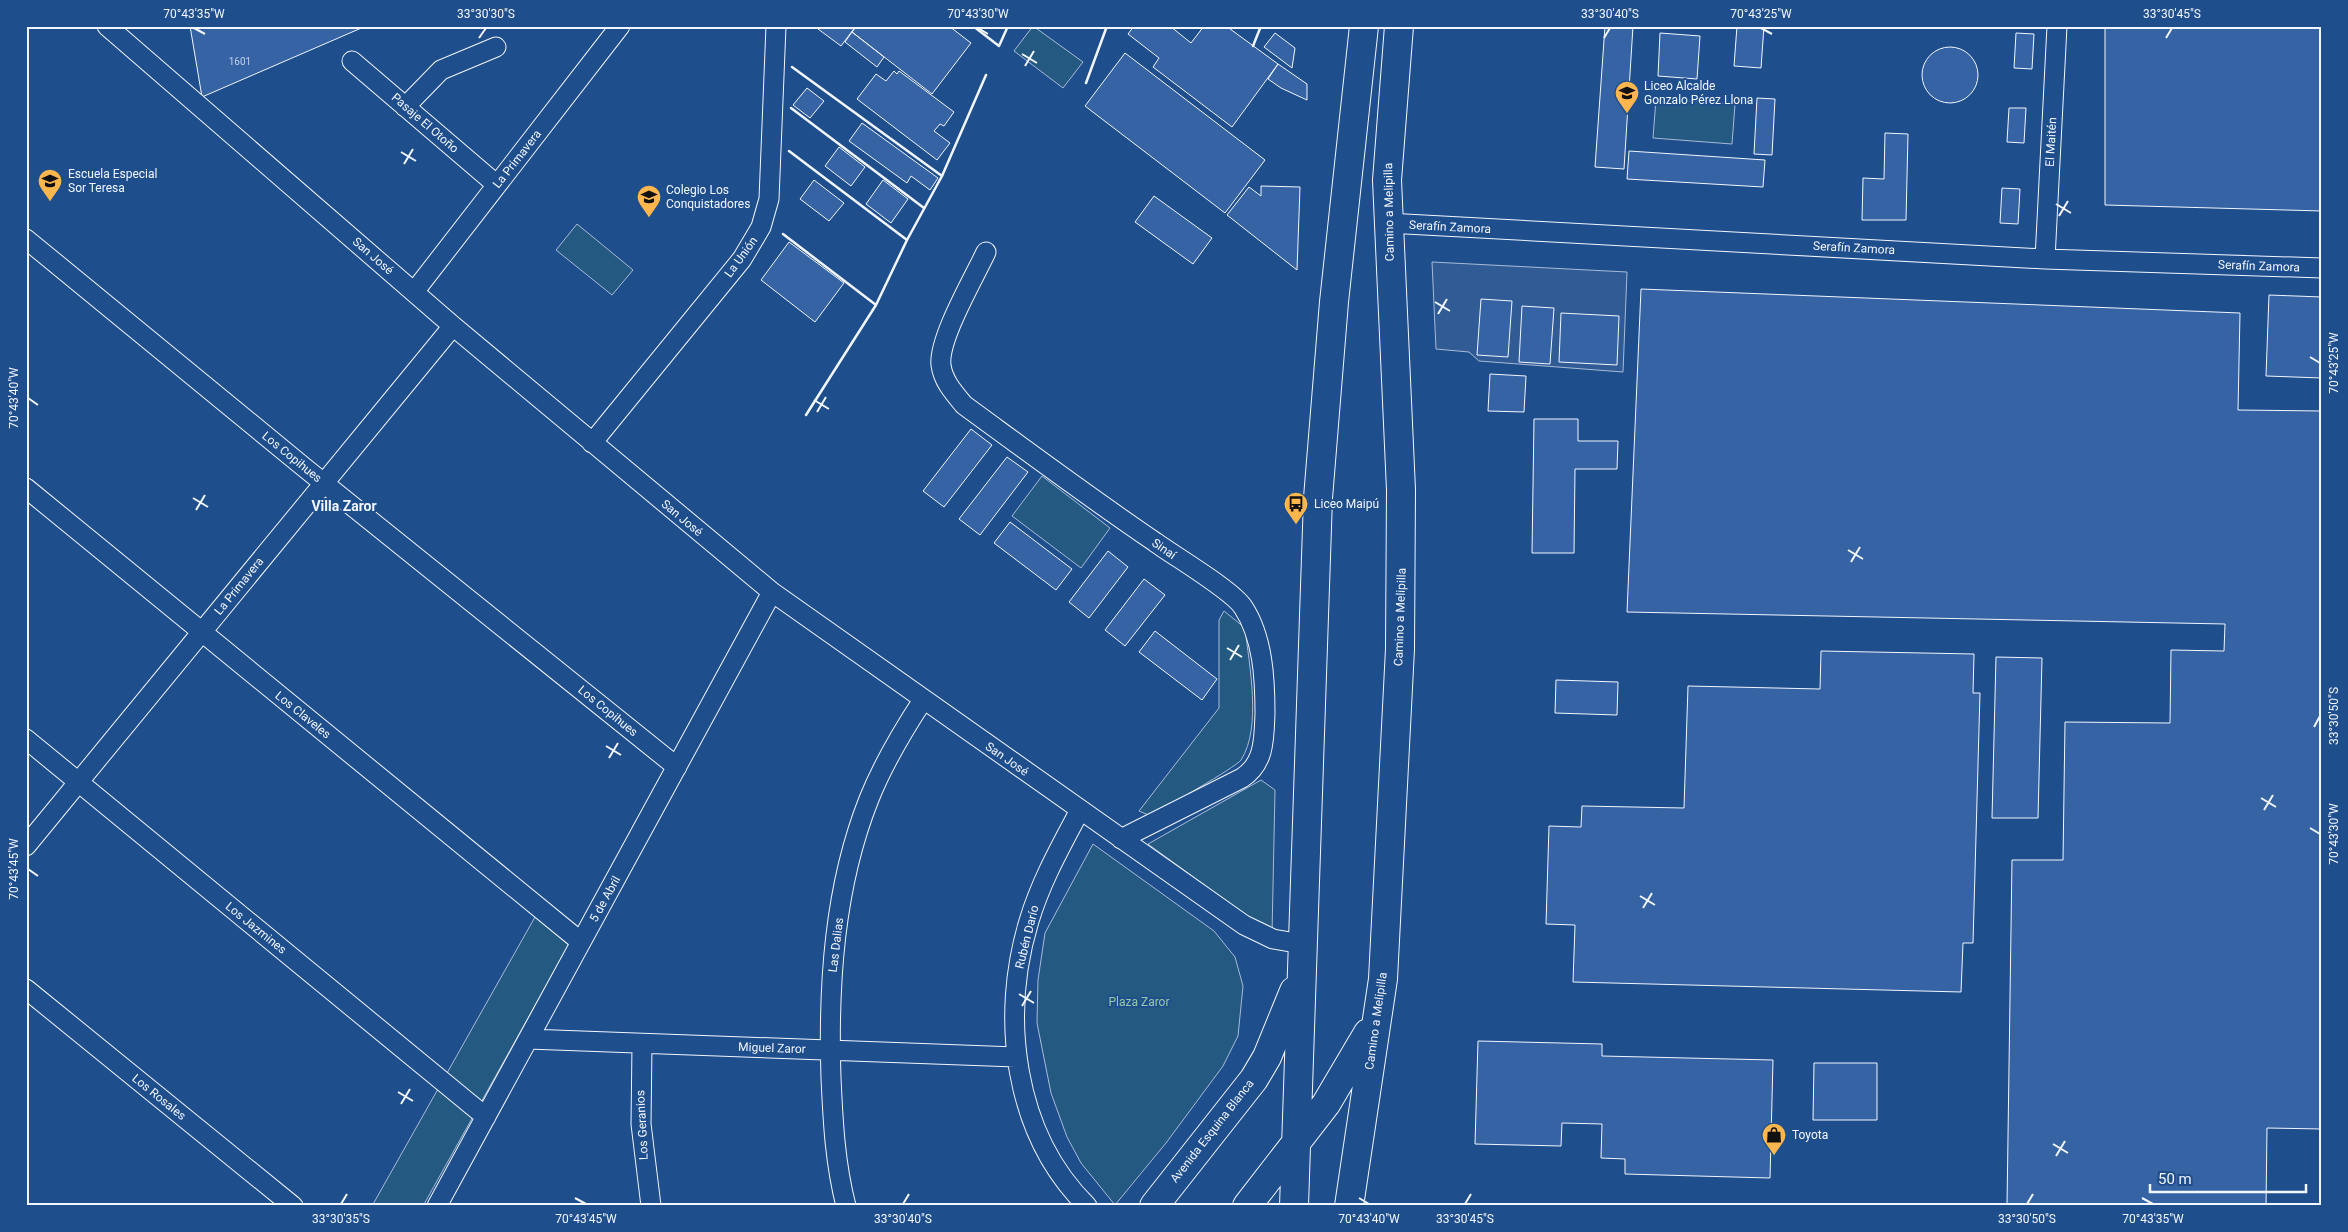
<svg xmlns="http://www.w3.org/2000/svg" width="2348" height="1232" font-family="Roboto,sans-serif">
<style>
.green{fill:#245a82;stroke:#a8bbd7}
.parking{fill:#305b95;stroke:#a8bbd7}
.building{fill:#3563a3;stroke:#f2f6ff}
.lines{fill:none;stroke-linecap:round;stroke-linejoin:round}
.minor-casing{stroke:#f2f6ff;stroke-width:21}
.primary-casing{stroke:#f2f6ff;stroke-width:30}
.minor{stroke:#1f4e8c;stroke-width:19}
.primary{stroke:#1f4e8c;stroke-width:28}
.wall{stroke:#f2f6ff;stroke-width:2.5}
.ticks{fill:none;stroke:#f2f6ff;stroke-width:2}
.labels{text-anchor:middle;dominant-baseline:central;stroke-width:4;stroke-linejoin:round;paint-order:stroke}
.number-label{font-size:10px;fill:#c3d1e8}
.poi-label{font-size:12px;fill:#f2f6ff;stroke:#1f4e8c;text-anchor:start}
.street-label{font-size:12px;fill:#f2f6ff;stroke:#1f4e8c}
.park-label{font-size:12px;fill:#97c8a6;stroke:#1f4e8c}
.neighbourhood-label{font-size:14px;font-weight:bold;fill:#f2f6ff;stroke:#1f4e8c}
.neatline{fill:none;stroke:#f2f6ff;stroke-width:2}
.ticks-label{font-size:12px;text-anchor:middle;fill:#f2f6ff}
</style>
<rect width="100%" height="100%" fill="#1f4e8c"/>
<path class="green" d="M 1033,26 L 1083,62 L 1063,88 L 1014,51 Z
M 1656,99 L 1735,104 L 1732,144 L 1653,138 Z
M 577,224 L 633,270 L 612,295 L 556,250 Z
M 1042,476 L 1110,528 L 1081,568 L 1012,516 Z
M 1224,611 L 1245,628 C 1249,664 1262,728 1241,760 C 1235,768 1165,807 1151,816 L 1139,811 L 1219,708 L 1219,620 Z
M 1261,780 L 1275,790 L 1272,934 L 1148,844 Z
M 1093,844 L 1214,931 L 1235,957 L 1243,986 L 1238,1036 L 1223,1066 L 1166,1143 L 1115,1205 L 1081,1163 L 1067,1137 L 1051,1093 L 1037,1023 L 1038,980 L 1045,933 Z
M 535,917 L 570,943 L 423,1206 L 372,1206 Z"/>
<path class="parking" d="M 1432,262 L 1627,272 L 1623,372 L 1479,361 L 1469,352 L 1436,349 Z"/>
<path class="building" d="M 190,26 L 366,26 L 202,97 Z
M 814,26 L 856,26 L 841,46 Z
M 857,26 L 949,26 L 971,43 L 932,94 L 852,32 Z
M 1134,26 L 1170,26 L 1191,43 L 1204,26 L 1226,26 L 1278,64 L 1232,127 L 1153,67 L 1159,58 L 1128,34 Z
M 1605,26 L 1633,26 L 1624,169 L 1595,167 Z
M 1737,26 L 1764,26 L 1761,68 L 1734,66 Z
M 2105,26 L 2322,26 L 2322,211 L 2105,205 Z
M 852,32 L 884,57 L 877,67 L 845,42 Z
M 1275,33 L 1295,48 L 1292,68 L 1264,47 Z
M 1660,33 L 1700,36 L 1697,79 L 1658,76 Z
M 2016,33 L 2034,34 L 2032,69 L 2014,68 Z
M1922 75a28 28 0 1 1 56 0a28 28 0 1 1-56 0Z
M 1125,53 L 1265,160 L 1225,213 L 1085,106 Z
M 1278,64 L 1307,84 L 1307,100 L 1281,88 L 1268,79 Z
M 894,71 L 897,74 L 899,71 L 954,112 L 944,126 L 940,124 L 934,131 L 950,143 L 937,160 L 857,99 L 876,74 L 886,81 Z
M 807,88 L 824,101 L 810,118 L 793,105 Z
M 1757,98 L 1775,99 L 1772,155 L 1754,154 Z
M 2009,108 L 2026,108 L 2024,143 L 2007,142 Z
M 862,123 L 938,178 L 930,190 L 911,176 L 907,183 L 849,141 Z
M 1885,133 L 1908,134 L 1906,220 L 1862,220 L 1863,178 L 1884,179 Z
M 839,147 L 865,167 L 851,186 L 825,166 Z
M 1629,151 L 1765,160 L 1763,187 L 1627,179 Z
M 814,180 L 844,203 L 829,221 L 800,199 Z
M 883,180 L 908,199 L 891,223 L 866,204 Z
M 1261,186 L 1300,187 L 1297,270 L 1227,215 L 1249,187 L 1261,196 Z
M 2002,188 L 2020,189 L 2018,224 L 2000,223 Z
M 1154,196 L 1212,238 L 1193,264 L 1135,222 Z
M 789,242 L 844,283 L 815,322 L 761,280 Z
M 1641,289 L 2240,313 L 2238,410 L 2322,411 L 2322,1129 L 2267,1128 L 2266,1206 L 2007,1206 L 2012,860 L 2063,860 L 2065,722 L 2170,723 L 2171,650 L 2224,651 L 2225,624 L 1627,612 Z
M 2269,295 L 2322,297 L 2322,378 L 2266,376 Z
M 1481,299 L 1512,301 L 1508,357 L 1477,355 Z
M 1522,306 L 1554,308 L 1550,364 L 1519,362 Z
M 1561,313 L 1619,316 L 1617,365 L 1559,362 Z
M 1490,374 L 1526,376 L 1524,412 L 1488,411 Z
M 1534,419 L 1578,419 L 1578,441 L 1618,441 L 1617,469 L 1575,469 L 1574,553 L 1532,553 Z
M 971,429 L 992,445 L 944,507 L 923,491 Z
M 1007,457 L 1028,472 L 980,535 L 959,519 Z
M 1010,522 L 1072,569 L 1056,590 L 994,543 Z
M 1108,551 L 1128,567 L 1089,618 L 1069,602 Z
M 1144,579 L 1165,595 L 1125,646 L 1105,630 Z
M 1155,631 L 1217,679 L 1202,700 L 1139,652 Z
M 1821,651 L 1974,654 L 1973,693 L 1980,693 L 1973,943 L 1963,943 L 1961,992 L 1573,982 L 1575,925 L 1546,924 L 1549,826 L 1581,827 L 1582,806 L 1684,808 L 1688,686 L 1820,689 Z
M 1996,657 L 2042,658 L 2038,818 L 1992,818 Z
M 1556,680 L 1618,682 L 1617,715 L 1555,713 Z
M 1478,1041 L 1602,1044 L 1602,1056 L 1773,1060 L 1770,1178 L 1625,1174 L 1625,1159 L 1601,1158 L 1602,1124 L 1562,1123 L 1561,1146 L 1475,1144 Z
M 1814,1063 L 1877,1063 L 1877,1120 L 1813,1120 Z"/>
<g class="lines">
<defs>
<path id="minor" d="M 107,26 L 453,326 L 772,592 L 1244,925 L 1273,939 L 1302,944
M 352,61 L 497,185
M 405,107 L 441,70 L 496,47
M 1387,223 L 2045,259 L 2322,268
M 26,239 L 305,468 L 677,767
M 986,252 C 974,278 938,339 941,365 C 943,381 954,393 964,405 C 1027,451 1090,498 1155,542 C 1174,556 1232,590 1243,607 C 1263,637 1265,679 1265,713 C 1264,738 1265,763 1242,778 L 1121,839
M 2045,259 L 2057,26
M 414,292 L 620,26
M 592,443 L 742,259 L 761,227 L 769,199 L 776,26
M 26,488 L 581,942
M 26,739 L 486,1117
M 1080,810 C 1061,846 1041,881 1029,921 C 1000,1016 1013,1133 1087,1206
M 26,846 L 453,326
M 26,989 L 293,1206
M 528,1039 L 1016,1057
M 642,1044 L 641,1124 L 651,1206
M 437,1206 L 772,592
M 846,1206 C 835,1163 833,1122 831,1078 C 828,985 834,887 869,799 C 883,764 902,732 923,700"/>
<path id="primary" d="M 1154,1206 L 1254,1079 L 1267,1057 L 1294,991
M 1247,1206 L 1326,1104 L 1368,1033
M 1294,1206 L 1318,498 L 1334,302 L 1364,26
M 1349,1206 L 1383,979 L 1400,649 L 1401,490 L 1387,180 L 1399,26"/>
</defs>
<use href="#minor" class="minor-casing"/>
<use href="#primary" class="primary-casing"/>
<use href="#minor" class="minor"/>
<use href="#primary" class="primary"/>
<path class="wall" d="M 973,26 L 999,46 L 1008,26
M 1253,46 L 1261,26
M 792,67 L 942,176
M 1086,83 L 1107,26
M 791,108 L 924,208
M 789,151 L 907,240
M 783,234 L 876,305
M 806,415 L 876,305 L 907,240 L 942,176 L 986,75"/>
</g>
<path class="ticks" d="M 194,28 L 205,34M 978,28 L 988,34M 1761,28 L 1772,34M 479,38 L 486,28M 1604,38 L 1610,28M 2166,38 L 2172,28M 1022,54 L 1037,63M 1025,66 L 1034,51M 401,152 L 416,161M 404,164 L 413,149M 2056,204 L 2071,213M 2059,216 L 2068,201M 1435,302 L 1450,311M 1438,314 L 1447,299M 2310,357 L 2320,363M 28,398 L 38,405M 814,400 L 829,409M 817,412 L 826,397M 193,498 L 208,507M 196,510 L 205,495M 1848,550 L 1863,559M 1851,562 L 1860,547M 1227,648 L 1242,657M 1230,660 L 1239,645M 2314,727 L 2320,716M 606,746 L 621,755M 609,758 L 618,743M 2261,798 L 2276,807M 2264,810 L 2273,795M 2310,828 L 2320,834M 28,869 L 38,876M 1640,896 L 1655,905M 1643,908 L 1652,893M 1019,994 L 1034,1003M 1022,1006 L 1031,991M 398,1092 L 413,1101M 401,1104 L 410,1089M 2053,1144 L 2068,1153M 2056,1156 L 2065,1141M 575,1198 L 586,1204M 1359,1198 L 1369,1204M 2142,1198 L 2153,1204M 341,1204 L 347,1194M 903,1204 L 909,1194M 1465,1204 L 1471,1194M 2027,1204 L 2033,1194"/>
<defs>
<symbol id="school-pin" viewBox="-11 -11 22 30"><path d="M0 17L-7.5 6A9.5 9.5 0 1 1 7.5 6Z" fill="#ffb74d" stroke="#1f4e8c"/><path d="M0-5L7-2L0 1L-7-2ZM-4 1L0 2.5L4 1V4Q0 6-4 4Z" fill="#111"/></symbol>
<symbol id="bus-pin" viewBox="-11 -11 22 30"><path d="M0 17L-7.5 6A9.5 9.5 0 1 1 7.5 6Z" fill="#ffb74d" stroke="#1f4e8c"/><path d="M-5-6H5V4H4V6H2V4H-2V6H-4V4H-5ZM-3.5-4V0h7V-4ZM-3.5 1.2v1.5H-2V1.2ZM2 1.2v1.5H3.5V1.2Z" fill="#111"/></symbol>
<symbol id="shop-pin" viewBox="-11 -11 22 30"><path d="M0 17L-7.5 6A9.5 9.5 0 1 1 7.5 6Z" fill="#ffb74d" stroke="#1f4e8c"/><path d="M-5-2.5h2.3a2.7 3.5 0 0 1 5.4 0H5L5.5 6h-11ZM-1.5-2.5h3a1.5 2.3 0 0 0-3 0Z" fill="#111"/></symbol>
</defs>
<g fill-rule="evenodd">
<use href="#school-pin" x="1613" y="79" width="28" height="38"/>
<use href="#school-pin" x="36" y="167" width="28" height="38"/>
<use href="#school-pin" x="635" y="183" width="28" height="38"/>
<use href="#bus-pin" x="1282" y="490" width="28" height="38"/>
<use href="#shop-pin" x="1760" y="1121" width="28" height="38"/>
</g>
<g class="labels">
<g class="number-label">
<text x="240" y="61">1601</text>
</g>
<g class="poi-label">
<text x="1644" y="86">Liceo Alcalde<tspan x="1644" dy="14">Gonzalo Pérez Llona</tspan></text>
<text x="68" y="174">Escuela Especial<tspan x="68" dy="14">Sor Teresa</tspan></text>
<text x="666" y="190">Colegio Los<tspan x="666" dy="14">Conquistadores</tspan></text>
<text x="1314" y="504">Liceo Maipú</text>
<text x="1792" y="1135">Toyota</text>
</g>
<g class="street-label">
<text transform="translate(425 123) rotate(41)">Pasaje El Otoño</text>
<text transform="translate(2051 142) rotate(-87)">El Maitén</text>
<text transform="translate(517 159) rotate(-52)">La Primavera</text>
<text transform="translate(1389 212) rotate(-91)">Camino a Melipilla</text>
<text transform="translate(1450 227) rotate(3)">Serafín Zamora</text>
<text transform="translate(1854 248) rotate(3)">Serafín Zamora</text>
<text transform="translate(373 256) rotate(41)">San José</text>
<text transform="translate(741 257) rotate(-54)">La Unión</text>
<text transform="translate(2259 266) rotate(2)">Serafín Zamora</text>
<text transform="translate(292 457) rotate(39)">Los Copihues</text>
<text transform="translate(682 518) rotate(40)">San José</text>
<text transform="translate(1164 549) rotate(35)">Sinaí</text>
<text transform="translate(239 586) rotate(-51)">La Primavera</text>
<text transform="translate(1400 617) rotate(-88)">Camino a Melipilla</text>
<text transform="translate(608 711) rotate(39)">Los Copihues</text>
<text transform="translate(303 715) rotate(39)">Los Claveles</text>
<text transform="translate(1007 759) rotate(35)">San José</text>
<text transform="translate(605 899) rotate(-61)">5 de Abril</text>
<text transform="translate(256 928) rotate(39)">Los Jazmines</text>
<text transform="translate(1027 937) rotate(-76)">Rubén Darío</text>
<text transform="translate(836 945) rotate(-83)">Las Dalias</text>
<text transform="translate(1376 1021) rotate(-82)">Camino a Melipilla</text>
<text transform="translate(772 1048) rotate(2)">Miguel Zaror</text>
<text transform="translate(159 1097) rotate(39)">Los Rosales</text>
<text transform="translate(642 1125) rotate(-93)">Los Geranios</text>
<text transform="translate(1212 1131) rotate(-52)">Avenida Esquina Blanca</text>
</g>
<g class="park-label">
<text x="1139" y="1002">Plaza Zaror</text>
</g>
<g class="neighbourhood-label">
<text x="344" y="506">Villa Zaror</text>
</g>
</g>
<rect width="2348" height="1232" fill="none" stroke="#1f4e8c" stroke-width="55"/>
<path d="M2150 1184v8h156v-8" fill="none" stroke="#f2f6ff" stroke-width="2.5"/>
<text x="2158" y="1184" font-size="15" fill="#f2f6ff" stroke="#1f4e8c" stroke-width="4" paint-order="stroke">50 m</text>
<rect x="28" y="28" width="2292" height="1176" class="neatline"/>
<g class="ticks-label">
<text x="194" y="18">70°43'35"W</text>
<text x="486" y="18">33°30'30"S</text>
<text x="978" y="18">70°43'30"W</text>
<text x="1610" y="18">33°30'40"S</text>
<text x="1761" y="18">70°43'25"W</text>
<text x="2172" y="18">33°30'45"S</text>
<text transform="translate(2334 363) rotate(-90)" y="4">70°43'25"W</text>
<text transform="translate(14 398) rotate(-90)" y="4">70°43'40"W</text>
<text transform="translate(2334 716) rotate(-90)" y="4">33°30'50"S</text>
<text transform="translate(2334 834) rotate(-90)" y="4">70°43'30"W</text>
<text transform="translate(14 869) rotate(-90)" y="4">70°43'45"W</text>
<text x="341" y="1223">33°30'35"S</text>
<text x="586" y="1223">70°43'45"W</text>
<text x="903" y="1223">33°30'40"S</text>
<text x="1369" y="1223">70°43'40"W</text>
<text x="1465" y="1223">33°30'45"S</text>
<text x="2027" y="1223">33°30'50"S</text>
<text x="2153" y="1223">70°43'35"W</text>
</g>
</svg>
